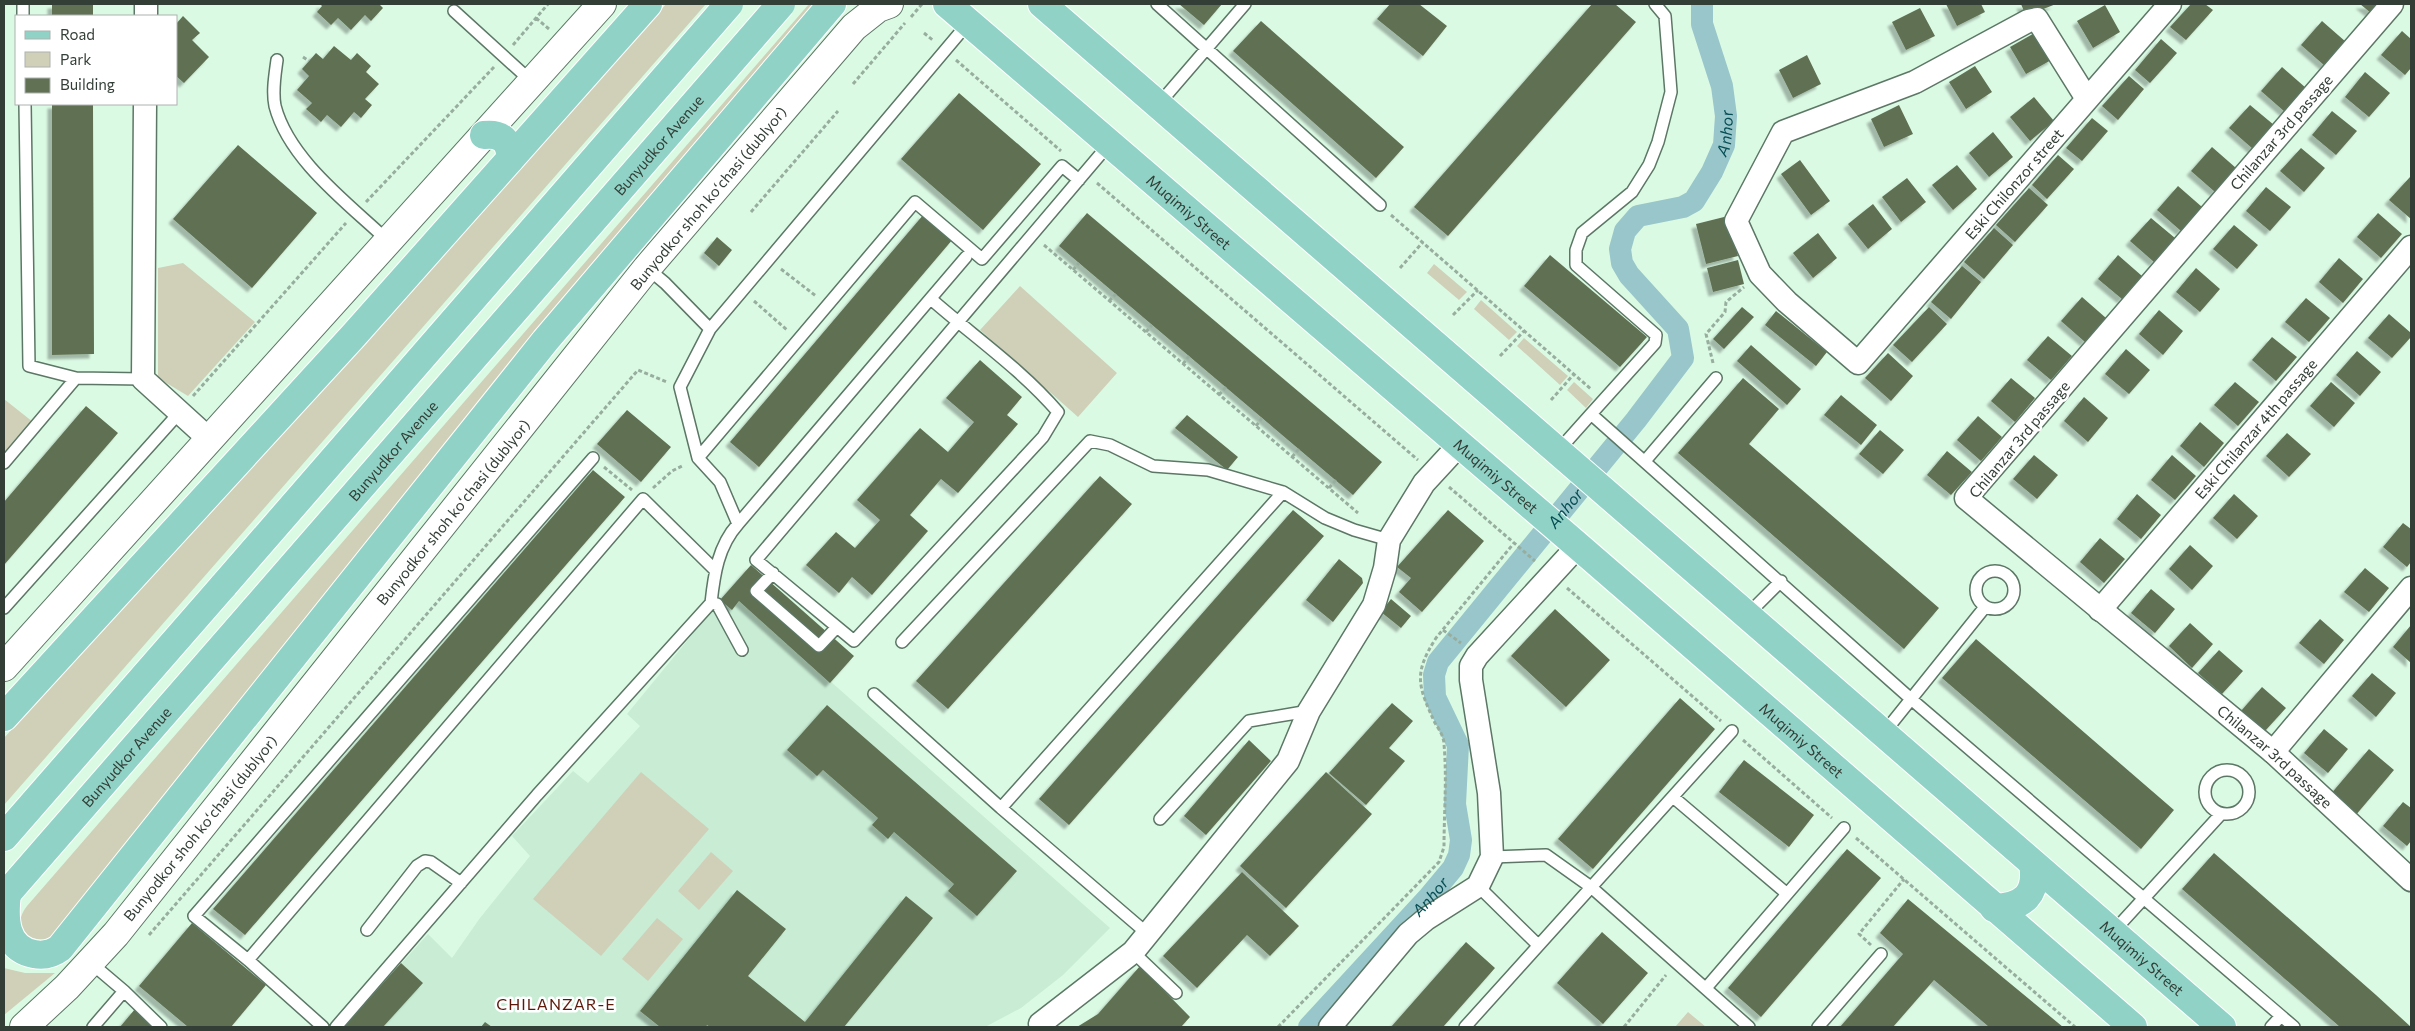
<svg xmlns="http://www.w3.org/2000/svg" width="2415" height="1031" font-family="Commissioner,sans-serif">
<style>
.built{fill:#c8ecd4}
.green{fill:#d0d0b8}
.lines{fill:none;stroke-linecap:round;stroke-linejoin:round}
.canal{stroke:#98c6cb;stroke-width:22}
.building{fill:#617153;filter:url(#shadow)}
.lane-casing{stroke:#5c7765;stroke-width:14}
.street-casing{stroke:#5c7765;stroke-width:25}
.secondary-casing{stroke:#5c7765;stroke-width:30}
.primary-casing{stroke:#fff;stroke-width:30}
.path{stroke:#97ae9e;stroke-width:3;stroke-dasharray:4 2.5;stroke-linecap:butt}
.lane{stroke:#fff;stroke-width:11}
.street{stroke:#fff;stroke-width:22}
.secondary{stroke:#fff;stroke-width:28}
.primary{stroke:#91d2c7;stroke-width:28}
.primary-bridge-casing{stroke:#fff;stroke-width:30;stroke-linecap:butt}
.primary-bridge{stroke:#91d2c7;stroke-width:28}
.labels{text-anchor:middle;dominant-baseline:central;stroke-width:5;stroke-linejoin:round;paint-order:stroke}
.street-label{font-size:15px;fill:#323e36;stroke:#fff}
.water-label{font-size:16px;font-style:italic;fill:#054d53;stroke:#fff}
.neighbourhood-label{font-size:16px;letter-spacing:1px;fill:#5c1a0b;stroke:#fff}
</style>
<defs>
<filter id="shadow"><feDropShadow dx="-4.5" dy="4.5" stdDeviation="1" flood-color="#0004"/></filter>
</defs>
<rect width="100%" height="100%" fill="#dbfae4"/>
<path class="built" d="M 728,591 L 1110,928 L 1063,975 L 1021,1008 L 985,1027 L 344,1027 L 428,934 L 452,958 L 480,918 L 530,856 L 512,836 L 573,771 L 588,783 L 640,726 L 627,714 Z"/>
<path class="green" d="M 666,4 L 706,4 L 4,805 L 4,738 L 592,89 Z
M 809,4 L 817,4 L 698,139 L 554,310 L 50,939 C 25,943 11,927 27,906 Z
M 183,263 L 255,322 L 188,396 L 158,378 L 158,268 Z
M 1434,264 L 1467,292 L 1459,300 L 1427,273 Z
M 1020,286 L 1117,373 L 1078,417 L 980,330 Z
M 1481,300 L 1517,332 L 1509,340 L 1474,309 Z
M 1524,338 L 1568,376 L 1560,385 L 1517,346 Z
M 1574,382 L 1593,399 L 1586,408 L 1567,390 Z
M 4,399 L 33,422 L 4,455 Z
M 641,772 L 709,829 L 601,956 L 533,899 Z
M 711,852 L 733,871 L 699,910 L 678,891 Z
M 657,918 L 683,939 L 648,981 L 622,959 Z
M 4,968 L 25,973 L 55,973 L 4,1015 Z
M 1688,1012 L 1706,1027 L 1675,1027 Z"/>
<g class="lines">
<path class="canal" id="s1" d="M 1309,1027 L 1428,898 L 1453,868 L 1459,855 L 1461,840 L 1455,804 L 1458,745 L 1435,697 L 1434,675 L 1438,662 L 1636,420 L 1683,358 L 1678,329 L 1629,275 L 1622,263 L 1620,249 L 1625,231 L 1638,216 L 1683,207 L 1694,201 L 1712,172 L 1724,145 L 1726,116 L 1722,86 L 1702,24 L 1702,4"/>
</g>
<path class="building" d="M 52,4 L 93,4 L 93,16 L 52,16 Z
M 320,4 L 379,4 L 383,8 L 371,21 L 365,15 L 351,30 L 338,18 L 331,25 L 317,12 L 322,6 Z
M 1179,4 L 1222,4 L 1204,25 Z
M 1390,4 L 1419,4 L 1447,26 L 1423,56 L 1377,19 Z
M 1592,4 L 1615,4 L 1636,22 L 1448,236 L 1414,207 Z
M 1946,4 L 1981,4 L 1985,12 L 1957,26 Z
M 2021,4 L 2056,4 L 2026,16 Z
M 2191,4 L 2205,4 L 2213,10 L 2186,40 L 2170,27 Z
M 2360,4 L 2379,4 L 2371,13 Z
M 2105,5 L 2120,32 L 2093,48 L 2077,21 Z
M 1920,8 L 1935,36 L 1906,50 L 1892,22 Z
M 183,16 L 200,33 L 192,40 L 209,57 L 184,83 L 176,76 L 176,24 Z
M 1261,21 L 1404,147 L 1376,178 L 1233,51 Z
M 2322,21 L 2346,42 L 2325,66 L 2301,45 Z
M 2038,31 L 2053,59 L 2026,74 L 2010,47 Z
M 2402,31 L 2411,39 L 2411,68 L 2405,75 L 2381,55 Z
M 2161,39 L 2177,53 L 2150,83 L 2135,70 Z
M 334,46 L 351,60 L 357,53 L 371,66 L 366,72 L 379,84 L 365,99 L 372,105 L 361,118 L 354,112 L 341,127 L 327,115 L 321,122 L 306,109 L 312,103 L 297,90 L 309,76 L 302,69 L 316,53 L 323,59 Z
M 1807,55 L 1821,84 L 1793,98 L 1779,70 Z
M 1975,66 L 1992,92 L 1966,109 L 1949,82 Z
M 2282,67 L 2306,88 L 2285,112 L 2261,91 Z
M 2365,72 L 2390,93 L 2369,117 L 2345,97 Z
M 2129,76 L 2144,89 L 2118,120 L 2102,106 Z
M 959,93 L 1041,164 L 983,230 L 901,159 Z
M 2034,97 L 2054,121 L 2030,141 L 2010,117 Z
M 52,104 L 93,104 L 94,354 L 52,355 Z
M 1899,105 L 1913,134 L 1884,147 L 1871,119 Z
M 2250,105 L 2274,125 L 2253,149 L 2229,128 Z
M 2332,111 L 2357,131 L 2336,155 L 2312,135 Z
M 2092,118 L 2108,131 L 2082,161 L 2066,148 Z
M 1993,132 L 2013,157 L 1989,177 L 1969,153 Z
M 238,145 L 317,213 L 252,288 L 173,219 Z
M 2212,147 L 2236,168 L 2215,192 L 2191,171 Z
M 2301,148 L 2325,168 L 2304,192 L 2280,171 Z
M 2058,155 L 2074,169 L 2047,199 L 2032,185 Z
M 1800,160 L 1830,201 L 1811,215 L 1781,174 Z
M 1957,165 L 1977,189 L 1953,210 L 1932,185 Z
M 2410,177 L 2411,178 L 2411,219 L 2389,200 Z
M 1907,178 L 1926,202 L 1901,222 L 1882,197 Z
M 2178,186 L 2202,207 L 2181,231 L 2157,210 Z
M 2266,187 L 2291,207 L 2270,231 L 2246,211 Z
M 2029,188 L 2048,205 L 2015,242 L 1996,225 Z
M 1873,204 L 1892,229 L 1868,249 L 1848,224 Z
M 1087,213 L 1382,462 L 1353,495 L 1059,246 Z
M 2378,213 L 2402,234 L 2381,258 L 2357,237 Z
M 924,214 L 953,239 L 759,467 L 730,442 Z
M 1728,216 L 1738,256 L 1706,264 L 1696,224 Z
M 2151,218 L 2175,238 L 2154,262 L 2130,241 Z
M 2234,225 L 2258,245 L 2237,269 L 2213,249 Z
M 1994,228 L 2013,245 L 1984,279 L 1964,262 Z
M 1818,233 L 1837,258 L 1813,278 L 1793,253 Z
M 717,237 L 732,250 L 719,266 L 704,253 Z
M 1550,255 L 1647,337 L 1620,367 L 1524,286 Z
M 2118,255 L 2142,276 L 2122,299 L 2098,279 Z
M 2339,258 L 2363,279 L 2343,303 L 2319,282 Z
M 1738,260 L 1744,284 L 1713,292 L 1707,268 Z
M 1962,266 L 1981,282 L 1951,319 L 1931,302 Z
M 2196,268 L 2220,289 L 2200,312 L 2176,292 Z
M 2082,297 L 2106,318 L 2085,342 L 2061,321 Z
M 2306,298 L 2330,318 L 2309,342 L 2285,322 Z
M 1742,307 L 1754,317 L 1724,349 L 1713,339 Z
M 1929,307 L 1947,324 L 1912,362 L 1893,345 Z
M 2159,310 L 2183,331 L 2163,355 L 2139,334 Z
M 1776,311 L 1827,352 L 1816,366 L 1765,325 Z
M 2389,314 L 2411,333 L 2411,337 L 2392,358 L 2368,338 Z
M 2048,336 L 2072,356 L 2051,380 L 2027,360 Z
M 2272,337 L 2297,357 L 2276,381 L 2252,360 Z
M 1751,345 L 1801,389 L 1787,405 L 1737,361 Z
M 2126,349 L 2150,370 L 2129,394 L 2105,374 Z
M 2357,351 L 2381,372 L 2360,396 L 2336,375 Z
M 1888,353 L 1913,376 L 1891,401 L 1865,378 Z
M 980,360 L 1022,397 L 1007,415 L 1018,424 L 958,493 L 941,479 L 910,515 L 928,531 L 872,595 L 852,577 L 839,593 L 806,565 L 836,532 L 855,548 L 880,520 L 857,500 L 920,428 L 948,452 L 974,422 L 946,398 Z
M 1743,378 L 1779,409 L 1749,444 L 1939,608 L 1904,649 L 1678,453 Z
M 2011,378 L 2035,398 L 2015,422 L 1991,401 Z
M 2235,382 L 2259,402 L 2238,426 L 2214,405 Z
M 2331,382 L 2355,403 L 2334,427 L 2310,406 Z
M 1841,395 L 1877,425 L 1861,445 L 1824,415 Z
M 2084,397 L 2108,418 L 2088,442 L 2064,421 Z
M 86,406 L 118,433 L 4,565 L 4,502 Z
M 627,410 L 671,447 L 641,482 L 597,444 Z
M 1187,415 L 1238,457 L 1227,470 L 1175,428 Z
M 1978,416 L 2002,437 L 1981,461 L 1957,440 Z
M 2200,422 L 2224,443 L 2204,467 L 2180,446 Z
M 1880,430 L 1904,450 L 1883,474 L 1859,454 Z
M 2287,433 L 2311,454 L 2289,477 L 2266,456 Z
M 1947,451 L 1972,472 L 1951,495 L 1927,475 Z
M 2034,455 L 2058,475 L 2037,499 L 2013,479 Z
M 2172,455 L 2196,476 L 2175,500 L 2151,480 Z
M 593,470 L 625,497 L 245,935 L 213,909 Z
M 1100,476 L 1132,504 L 948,709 L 916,681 Z
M 2137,494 L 2161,515 L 2141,539 L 2117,519 Z
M 2234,494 L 2258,516 L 2237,539 L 2213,518 Z
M 1293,510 L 1324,536 L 1069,825 L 1039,799 Z
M 1448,510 L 1484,541 L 1422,612 L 1399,592 L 1411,578 L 1397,567 Z
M 2403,523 L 2411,529 L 2411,562 L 2407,567 L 2383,547 Z
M 2100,538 L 2125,559 L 2104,583 L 2080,562 Z
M 2190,545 L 2213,566 L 2192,590 L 2169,569 Z
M 1339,559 L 1362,578 L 1363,583 L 1333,622 L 1306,600 Z
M 751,565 L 854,656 L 830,683 L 739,601 L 732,610 L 720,600 Z
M 2365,568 L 2389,588 L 2369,612 L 2344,592 Z
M 2151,589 L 2175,609 L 2155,633 L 2131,613 Z
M 1391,599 L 1411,616 L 1401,628 L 1381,612 Z
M 1555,609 L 1610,660 L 1566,707 L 1511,656 Z
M 2320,619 L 2344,640 L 2324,664 L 2299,643 Z
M 2190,623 L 2213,644 L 2192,668 L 2169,646 Z
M 2411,625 L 2411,663 L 2393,647 Z
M 1976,639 L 2174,810 L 2141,849 L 1942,678 Z
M 2219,650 L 2243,671 L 2222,694 L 2198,673 Z
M 2372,673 L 2396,693 L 2376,717 L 2352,696 Z
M 2262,687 L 2286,708 L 2265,731 L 2241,711 Z
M 1680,698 L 1715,729 L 1593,869 L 1558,839 Z
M 1392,703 L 1413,721 L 1389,748 L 1405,761 L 1366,805 L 1329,773 Z
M 827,705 L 1017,871 L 977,916 L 948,891 L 954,884 L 894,832 L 888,839 L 872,825 L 878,818 L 823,770 L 817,776 L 787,750 Z
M 2324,729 L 2348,749 L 2328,773 L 2304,753 Z
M 1249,740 L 1271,761 L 1206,835 L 1184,816 Z
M 2369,749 L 2394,770 L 2355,816 L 2330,795 Z
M 1744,760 L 1814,815 L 1789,847 L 1719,792 Z
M 1326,772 L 1372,814 L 1286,908 L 1240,866 Z
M 2403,802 L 2411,808 L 2411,841 L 2407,846 L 2383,826 Z
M 1847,849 L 1881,878 L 1761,1017 L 1728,988 Z
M 2214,853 L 2376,995 L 2411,1027 L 2340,1027 L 2182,889 Z
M 1242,872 L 1299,926 L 1270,956 L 1247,935 L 1197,988 L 1163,956 Z
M 737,890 L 786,929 L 748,976 L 805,1022 L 906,896 L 933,918 L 844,1027 L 710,1027 L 707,1025 L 706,1027 L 660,1027 L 640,1011 Z
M 1908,899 L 2006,980 L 2063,1027 L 1989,1027 L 1934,980 L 1893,1027 L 1840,1027 L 1903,954 L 1880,933 Z
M 192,923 L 266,985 L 231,1027 L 188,1027 L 139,986 Z
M 1602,932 L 1648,973 L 1603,1024 L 1557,983 Z
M 1466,942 L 1495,968 L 1443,1027 L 1391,1027 Z
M 401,963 L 423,983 L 383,1027 L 344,1027 Z
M 1140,966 L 1190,1017 L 1181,1027 L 1077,1027 L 1098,1014 Z
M 135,1009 L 156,1027 L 120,1027 Z
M 485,1022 L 492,1027 L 481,1027 Z"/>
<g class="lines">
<defs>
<path id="lane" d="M 23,4 L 23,16
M 1157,4 L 1380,205
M 454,11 L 532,82
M 277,60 C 275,75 272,91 275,106 C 289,160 349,204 388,241
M 25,104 L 29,366 L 76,378 L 143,379
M 1158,105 L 1245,4
M 931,299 C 973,336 1021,369 1058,412 L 1043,437 L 854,641 L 756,560 C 874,421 992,282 1110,143
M 710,329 L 969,22
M 1591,414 L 1655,343 L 1656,335 L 1576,265 L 1576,250 L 1582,233 L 1632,192 L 1649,165 L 1658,142 L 1671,92 L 1665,16 L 1655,4
M 1558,451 L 1591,414 L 1911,699 L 2294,1027
M 698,458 L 915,202 L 982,259 L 1062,166 L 1079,180
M 1645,461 L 1716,378
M 4,463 L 76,378
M 738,524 L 966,257
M1976 590a19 19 0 1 1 38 0a19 19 0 1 1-38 0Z
M 773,573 L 756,591 L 819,646 L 837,627
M 711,603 L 717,604 L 742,650
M 4,608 L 179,413
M 1747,615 L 1781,581
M 902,642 L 1090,441 L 1110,445 L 1153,466 L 1208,470 L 1283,492
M 874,694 L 1001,808 L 1149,935
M 1883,734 L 1985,607
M2205 792a22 22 0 1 1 44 0a22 22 0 1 1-44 0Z
M 1673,797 L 1786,893
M 1001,808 L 1283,492 L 1325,518 L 1354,530 L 1389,540
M 1160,819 L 1249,721 L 1309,711
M 1492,857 L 1546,855 L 1591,887 L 1749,1027
M 1478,886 L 1538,945
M 367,930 L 417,866 L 425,861 L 431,862 L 461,883
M 2112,933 L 2221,814
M 1133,952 L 1176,993
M 248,960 L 643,499 L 715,570
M 91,963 L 124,991
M 1706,988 L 1844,828
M 93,1027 L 124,991 L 161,1027
M 323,1027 L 248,960 L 194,916 L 593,458
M 336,1027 L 537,795 L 711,603 C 714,575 718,546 738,524 L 720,482 L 698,458 L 680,387 L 710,329 L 665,283 L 647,268
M 1465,1027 L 1732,731
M 1818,1027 L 1881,954
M 2271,1027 L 2281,1016"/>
<g id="street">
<path id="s2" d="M 2392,4 L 1966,498 L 2273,752 L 2411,880"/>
<path d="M 146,16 L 146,4"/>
<path id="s3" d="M 2087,99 L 2037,19 L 2028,21 L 1915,82 L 1783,132 L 1736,221 L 1760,274 L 1787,302 L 1858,363 L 2170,4"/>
<path d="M 145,104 L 143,379 L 209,439"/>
<path id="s4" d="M 2100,610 L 2411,247"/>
<path d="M 2273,752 L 2411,588"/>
<path d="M 1040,1024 L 1133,952 L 1288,761 L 1309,711 L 1374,605 L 1385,568 L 1389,540 L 1424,483 L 1460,444"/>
<path d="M 1330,1027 L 1408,934 L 1426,919 L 1478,886 L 1492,857 L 1489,793 L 1471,680 L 1471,666 L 1477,656 L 1578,546"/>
</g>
<path id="secondary" d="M 4,667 L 602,4
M 24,1027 L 67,987 L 116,934 L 647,268 L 854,27 L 878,8 L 889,4"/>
<g id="primary">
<path id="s5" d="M 947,4 L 1578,546 L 2133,1027"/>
<path id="s6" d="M 1042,4 L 2222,1027"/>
<path d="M 484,135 C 501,133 511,141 510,159"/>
<path d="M 4,717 L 354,335 L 648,4"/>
<path d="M 4,837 L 224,585"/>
<path d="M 7,893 C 4,918 4,948 34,954 C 44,956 52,954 60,948 L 545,341 L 832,4"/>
<path id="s7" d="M 4,897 L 255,609"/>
<path d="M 1994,908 C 2024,907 2038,894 2033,864"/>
</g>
</defs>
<use href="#lane" class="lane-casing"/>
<use href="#street" class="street-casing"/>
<use href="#secondary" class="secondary-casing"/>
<use href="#primary" class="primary-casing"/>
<path class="path" d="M 911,17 L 922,4
M 536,18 L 549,29
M 924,33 L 934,41
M 513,45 L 548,4
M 303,57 L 309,61
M 956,60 L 1061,151
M 853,84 L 905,23
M 1097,183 L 1418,460
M 366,202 L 494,67
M 751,212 L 838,111
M 1391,215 L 1592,390
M 1044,245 L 1358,513
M 1400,268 L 1423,242
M 781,269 L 816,296
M 1073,270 L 1079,263
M 754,301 L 787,330
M 1109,301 L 1116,294
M 1453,315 L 1478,290
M 1146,332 L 1152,325
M 1500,356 L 1524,331
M 1713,363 L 1706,334 L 1725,312 L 1726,302 L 1744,287
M 1183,364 L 1189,356
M 1219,395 L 1226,387
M 193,396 L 346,223
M 1551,400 L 1574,374
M 1256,426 L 1262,418
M 1292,457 L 1299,449
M 604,467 L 632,490
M 1449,487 L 1535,561
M 653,488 L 672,471 L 684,465
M 1329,488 L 1336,480
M 1567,588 L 1721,721
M 1443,630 L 1461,643
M 1743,740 L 1832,818
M 1856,838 L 2075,1027
M 149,935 L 638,370 L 667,382
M 1871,945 L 1859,934 L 1904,879
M 1278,1027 L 1439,862 L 1444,847 C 1444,813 1447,778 1444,744 C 1444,737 1439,729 1435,723 C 1418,686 1413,674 1436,638 L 1514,543
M 1624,1027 L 1666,975"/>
<use href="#lane" class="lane"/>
<use href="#street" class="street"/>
<use href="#secondary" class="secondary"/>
<use href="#primary" class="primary"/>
<defs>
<g id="primary-bridge">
<path d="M 224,585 L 729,4"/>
<path id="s8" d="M 255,609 L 781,4"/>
</g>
</defs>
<use href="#primary-bridge" class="primary-bridge-casing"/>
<use href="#primary-bridge" class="primary-bridge"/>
</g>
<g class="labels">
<g class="street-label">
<text transform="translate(2281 132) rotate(-49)">Chilanzar 3rd passage</text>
<text stroke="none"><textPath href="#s8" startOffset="615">Bunyudkor Avenue</textPath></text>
<text stroke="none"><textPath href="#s3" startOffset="902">Eski Chilonzor street</textPath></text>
<text transform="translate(708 198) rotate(-50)">Bunyodkor shoh koʻchasi (dublyor)</text>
<text stroke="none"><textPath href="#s5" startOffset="319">Muqimiy Street</textPath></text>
<text stroke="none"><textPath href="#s4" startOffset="239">Eski Chilanzar 4th passage</textPath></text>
<text transform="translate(2019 439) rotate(-50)">Chilanzar 3rd passage</text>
<text stroke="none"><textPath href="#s8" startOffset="210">Bunyudkor Avenue</textPath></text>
<text stroke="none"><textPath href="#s5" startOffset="724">Muqimiy Street</textPath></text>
<text transform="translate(453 512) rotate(-51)">Bunyodkor shoh koʻchasi (dublyor)</text>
<text stroke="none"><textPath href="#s5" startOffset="1128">Muqimiy Street</textPath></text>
<text stroke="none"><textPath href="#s7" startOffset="186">Bunyudkor Avenue</textPath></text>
<text stroke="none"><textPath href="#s2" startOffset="1055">Chilanzar 3rd passage</textPath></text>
<text transform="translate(200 828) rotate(-51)">Bunyodkor shoh koʻchasi (dublyor)</text>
<text stroke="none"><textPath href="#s6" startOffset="1456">Muqimiy Street</textPath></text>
</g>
<g class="water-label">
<text stroke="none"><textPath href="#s1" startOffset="1122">Anhor</textPath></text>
<text stroke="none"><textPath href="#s1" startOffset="628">Anhor</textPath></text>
<text stroke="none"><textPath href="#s1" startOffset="178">Anhor</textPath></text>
</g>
<g class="neighbourhood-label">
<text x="556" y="1003">CHILANZAR-E</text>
</g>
</g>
<rect width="2415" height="1031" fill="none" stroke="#323e36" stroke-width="10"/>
<rect x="15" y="15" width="162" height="90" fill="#ffffff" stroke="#adb2af"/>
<rect x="25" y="31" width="25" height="8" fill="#91d2c7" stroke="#adb2af"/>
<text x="60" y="40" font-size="15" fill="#323e36">Road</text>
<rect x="25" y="52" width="25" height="15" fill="#d0d0b8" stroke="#adb2af"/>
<text x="60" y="65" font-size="15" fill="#323e36">Park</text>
<rect x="25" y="78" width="25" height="15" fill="#617153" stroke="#adb2af"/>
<text x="60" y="90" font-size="15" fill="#323e36">Building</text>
</svg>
